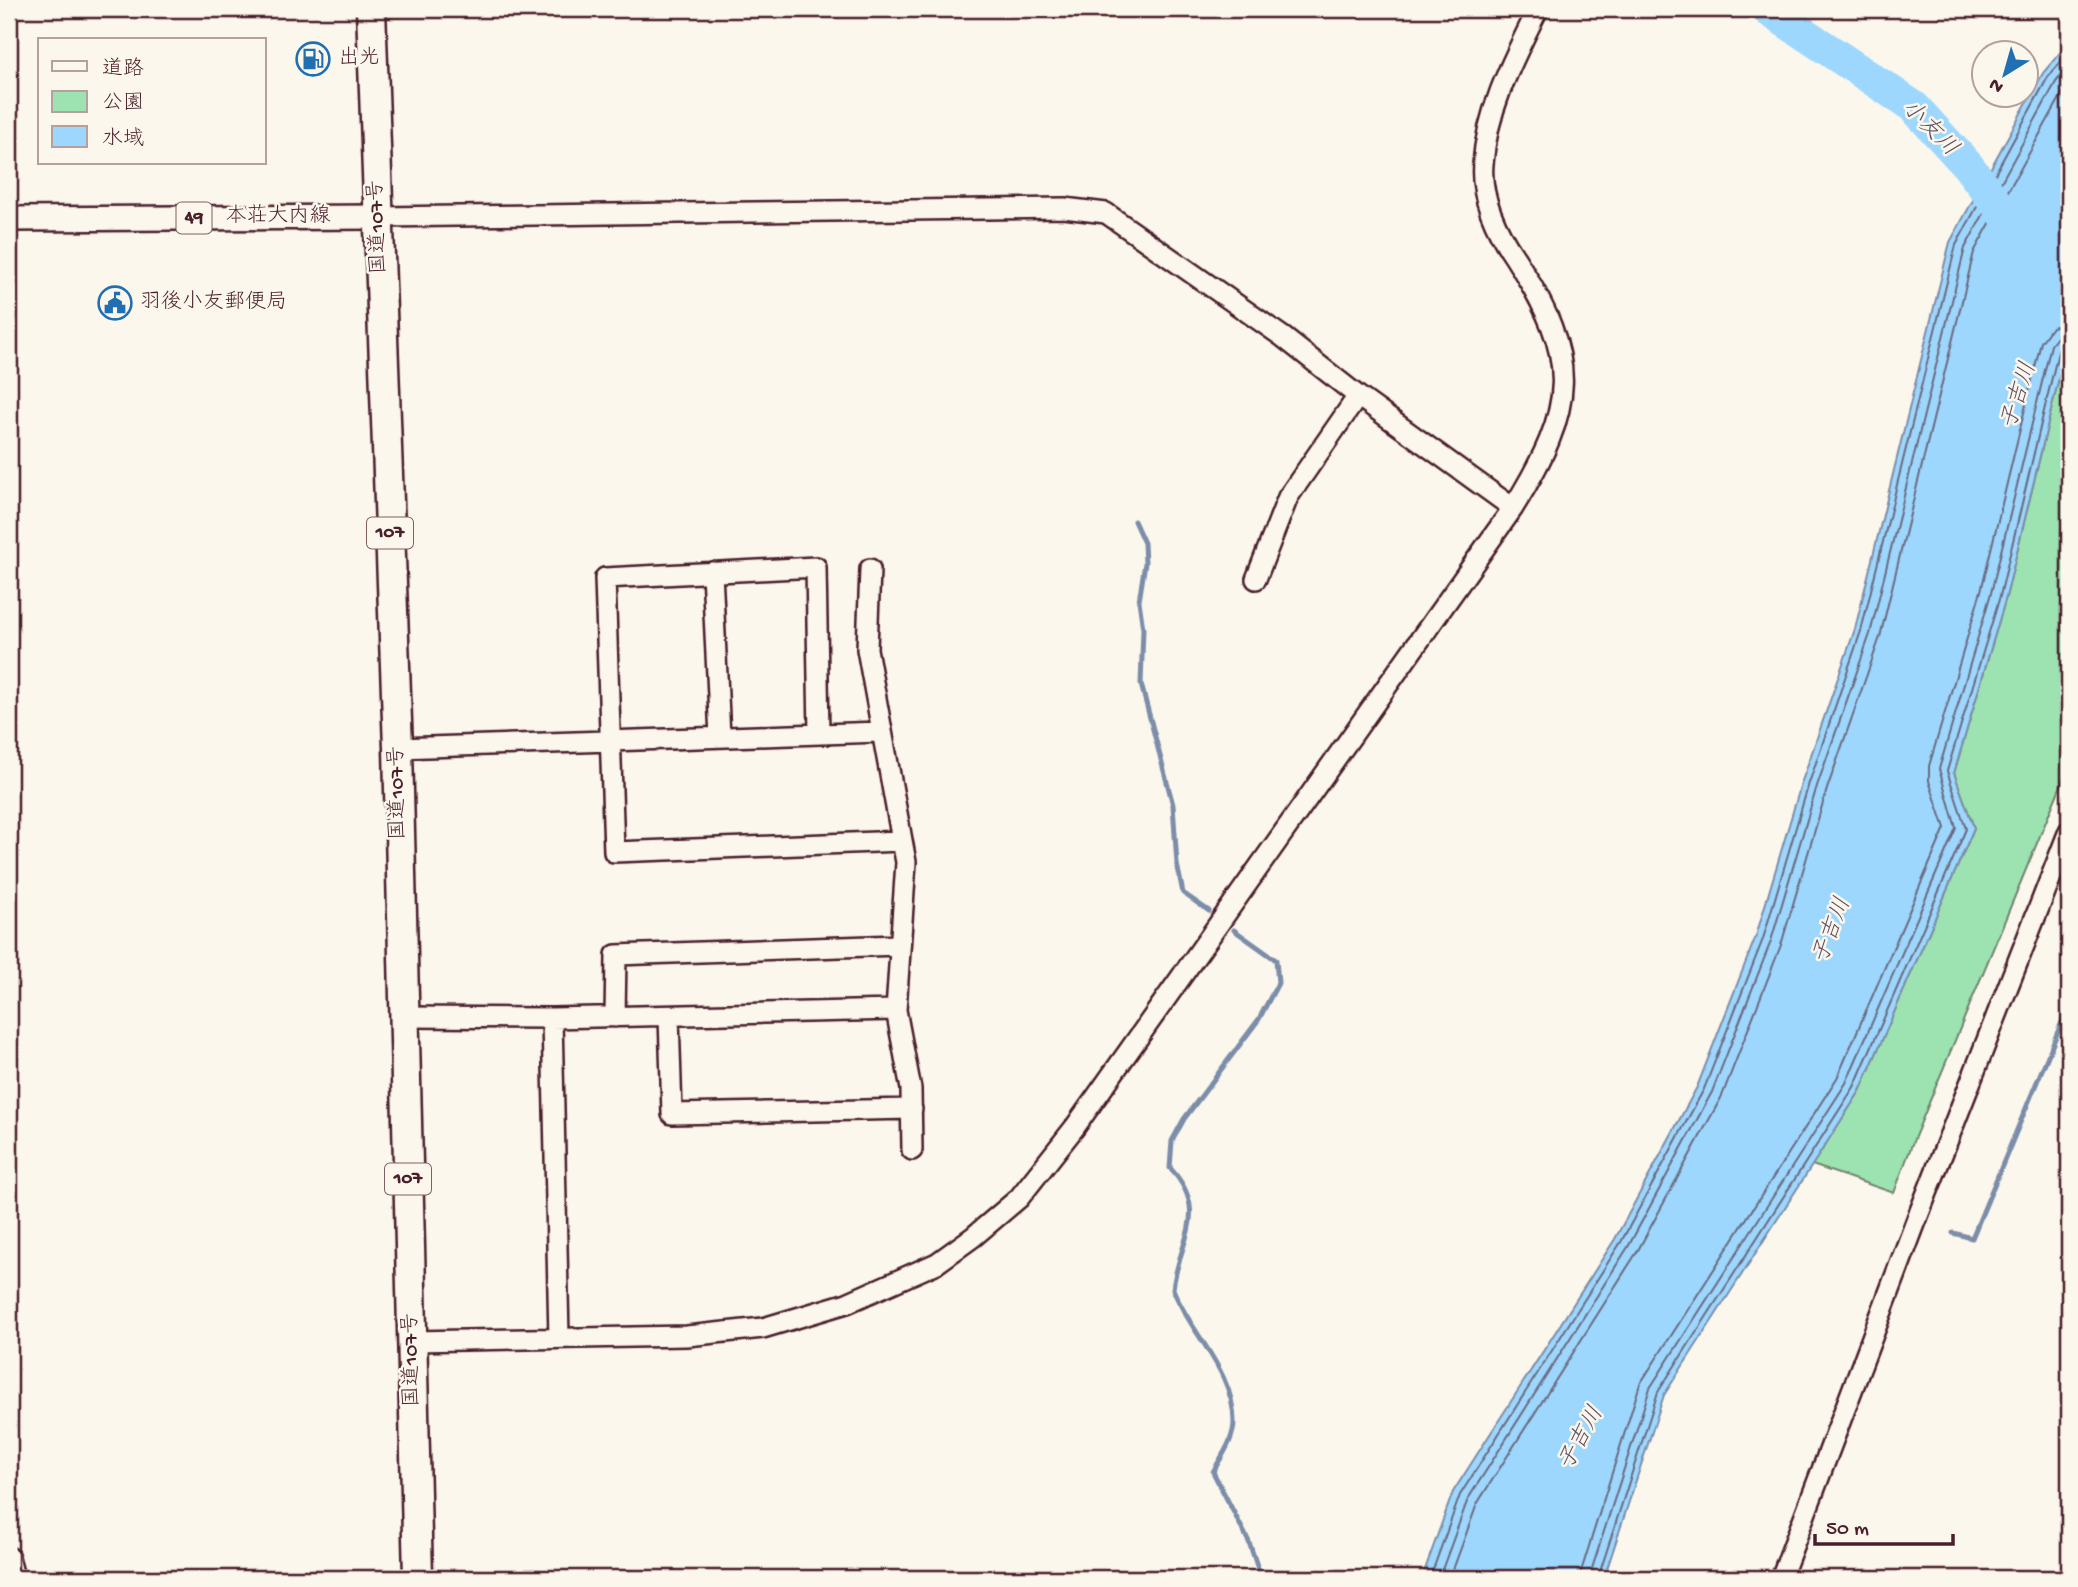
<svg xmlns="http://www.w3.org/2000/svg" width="2078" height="1587" font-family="'Gochi Hand','Klee One',sans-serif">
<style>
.green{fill:#9ce3b1;stroke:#73816e;stroke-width:2}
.water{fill:#9dd7fd;stroke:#7c8da9;stroke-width:2}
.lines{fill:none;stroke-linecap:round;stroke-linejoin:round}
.shore{stroke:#6b697f;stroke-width:2}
.stream{stroke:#7c8da9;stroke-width:5}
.river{stroke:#9dd7fd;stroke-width:33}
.minor-casing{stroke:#4a1f2b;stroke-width:24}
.major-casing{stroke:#4a1f2b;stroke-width:28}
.highway-casing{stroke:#4a1f2b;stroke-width:33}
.minor{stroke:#fbf7ec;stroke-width:19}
.major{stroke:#fbf7ec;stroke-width:23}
.highway{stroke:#fbf7ec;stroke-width:28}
.labels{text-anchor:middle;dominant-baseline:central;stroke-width:5;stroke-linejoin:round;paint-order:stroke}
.shield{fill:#fbf7ec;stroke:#7f6065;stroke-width:2}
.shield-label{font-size:19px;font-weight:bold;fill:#4a1f2b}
.poi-label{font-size:21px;fill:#4a1f2b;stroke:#fbf7ec;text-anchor:start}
.street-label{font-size:21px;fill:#4a1f2b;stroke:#fbf7ec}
.water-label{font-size:23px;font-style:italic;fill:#5f4d60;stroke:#fbf7ec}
</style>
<rect width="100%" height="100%" fill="#fbf7ec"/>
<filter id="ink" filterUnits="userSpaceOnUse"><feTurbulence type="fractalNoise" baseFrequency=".0143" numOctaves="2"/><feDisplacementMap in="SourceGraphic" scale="14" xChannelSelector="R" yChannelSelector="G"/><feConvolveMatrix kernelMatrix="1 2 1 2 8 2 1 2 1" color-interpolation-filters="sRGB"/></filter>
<g filter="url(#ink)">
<path class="green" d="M 2069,336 L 2069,766 L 1914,1139 L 1894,1193 L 1812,1165 L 1860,1091 L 1974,828 L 1954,773 L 2006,597 Z"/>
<path class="water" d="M 2069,42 L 2069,336 L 2006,597 L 1954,773 L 1974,828 L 1860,1091 L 1664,1395 L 1604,1578 L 1422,1578 L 1453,1492 L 1615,1239 L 1697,1087 L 1756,936 L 1802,781 L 1855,629 L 1950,242 L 2043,73 Z"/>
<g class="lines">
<path class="shore" d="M 1430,1578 L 1460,1495 L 1621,1242 L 1704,1089 L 1763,939 L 1809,783 L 1861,631 L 1956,245 L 2048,77 L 2069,53
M 1439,1578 L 1468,1499 L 1628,1247 L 1712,1092 L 1771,941 L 1817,786 L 1870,634 L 1965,248 L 2056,82 L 2069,66
M 1450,1578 L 1477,1504 L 1637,1252 L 1722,1096 L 1781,945 L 1827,789 L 1880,637 L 1974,252 L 2069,82
M 1579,1578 L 1640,1384 L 1837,1078 L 1945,828 L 1929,781 L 1929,766 L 1981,591 L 2041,342 L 2052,327 L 2069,322
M 1589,1578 L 1650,1388 L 1846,1083 L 1956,828 L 1939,769 L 1991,593 L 2051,345 L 2058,336 L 2069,333
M 1598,1578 L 1658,1392 L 1854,1087 L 1966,829 L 1947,771 L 2000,596 L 2059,348 L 2069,342"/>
<path class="stream" d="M 1134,521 L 1144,543 L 1145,563 L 1139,601 L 1143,629 L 1141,684 L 1173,805 L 1177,864 L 1183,893 L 1209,911
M 1234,930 L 1276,960 L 1278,983 L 1259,1019 L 1184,1119 L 1172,1141 L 1170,1168 C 1211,1213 1179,1238 1173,1289 C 1190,1333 1234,1371 1234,1422 C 1234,1440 1221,1457 1213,1472 L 1249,1542 L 1261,1578
M 1953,1233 L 1972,1238 L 2069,1005"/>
<path class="river" d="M 1767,9 L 1914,107 L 1968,166 L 2008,219"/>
<defs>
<path id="minor" d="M 379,217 L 1064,208 L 1106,213 L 1283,337 L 1358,396 L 1513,508
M 870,569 L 867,649 L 906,862 L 896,1010 L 911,1089 L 912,1150
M 712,572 L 720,737
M 1256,579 L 1288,497 L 1358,396
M 819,734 L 816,567 L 605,578 L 614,852 L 902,841
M 398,748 L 881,732
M 669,1016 L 672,1114 L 912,1109
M 404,1017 L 552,1018 L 896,1010
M 615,1017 L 616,955 L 898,945
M 552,1018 L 559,1338
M 413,1341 L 687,1336 L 763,1328 L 847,1303 L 937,1263 L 973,1237 L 1019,1198 L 1075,1127 L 1513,508 C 1576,406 1581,361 1515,258 C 1497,232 1480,197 1483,164 C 1487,108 1514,58 1538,9
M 9,1557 L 14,1578
M 1781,1578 L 1918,1216 L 2069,831"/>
<path id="major" d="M 9,219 L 379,217"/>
<path id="highway" d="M 371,9 L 398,748 L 418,1578"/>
</defs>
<use href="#minor" class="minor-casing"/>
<use href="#major" class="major-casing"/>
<use href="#highway" class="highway-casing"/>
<use href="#minor" class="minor"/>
<use href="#major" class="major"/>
<use href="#highway" class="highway"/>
</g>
</g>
<defs>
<symbol id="fuel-ring" viewBox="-11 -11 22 22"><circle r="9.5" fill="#fbf7ec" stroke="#1f6fb2" stroke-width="1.5"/><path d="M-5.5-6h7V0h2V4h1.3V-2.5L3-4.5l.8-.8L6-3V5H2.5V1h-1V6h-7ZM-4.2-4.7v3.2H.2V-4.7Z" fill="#1f6fb2"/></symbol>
<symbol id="civic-ring" viewBox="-11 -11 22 22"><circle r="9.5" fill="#fbf7ec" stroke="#1f6fb2" stroke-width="1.5"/><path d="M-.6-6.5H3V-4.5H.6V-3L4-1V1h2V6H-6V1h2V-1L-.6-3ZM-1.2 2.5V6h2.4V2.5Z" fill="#1f6fb2"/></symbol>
</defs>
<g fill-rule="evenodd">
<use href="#fuel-ring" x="294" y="40" width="38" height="38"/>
<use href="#civic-ring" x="96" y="284" width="38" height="38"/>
</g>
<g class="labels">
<g class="shield">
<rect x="176.5" y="202.5" width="35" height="31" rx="5"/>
<rect x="367" y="517.5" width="46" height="31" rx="5"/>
<rect x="385" y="1163.5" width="46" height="31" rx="5"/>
</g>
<g class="shield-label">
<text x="194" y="218">49</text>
<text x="390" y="533">107</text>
<text x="408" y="1179">107</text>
</g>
<g class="poi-label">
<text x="338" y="59">出光</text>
<text x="140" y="303">羽後小友郵便局</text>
</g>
<g class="street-label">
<text x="278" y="217">本荘大内線</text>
<text transform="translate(379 227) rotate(-92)">国道107号</text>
<text transform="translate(399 793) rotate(-91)">国道107号</text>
<text transform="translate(413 1360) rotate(-91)">国道107号</text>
</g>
<g class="water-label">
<text transform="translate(1929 129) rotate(45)">小友川</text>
<text transform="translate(2020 396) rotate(-72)">子吉川</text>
<text transform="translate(1833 931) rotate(-69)">子吉川</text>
<text transform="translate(1582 1439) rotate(-61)">子吉川</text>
</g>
</g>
<rect width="2078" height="1587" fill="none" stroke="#fbf7ec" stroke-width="35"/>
<rect x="18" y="18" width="2043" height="1552" fill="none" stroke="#4a1f2b" stroke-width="2.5" filter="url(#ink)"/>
<rect x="38" y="38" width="228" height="126" fill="#fbf7ec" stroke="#b4a19f" stroke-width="2"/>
<rect x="52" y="61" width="35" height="10" fill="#fbf7ec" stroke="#b4a19f" stroke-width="2"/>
<text x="102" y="74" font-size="21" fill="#4a1f2b">道路</text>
<rect x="52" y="91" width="35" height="21" fill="#9ce3b1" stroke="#b4a19f" stroke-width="2"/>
<text x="102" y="108" font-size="21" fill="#4a1f2b">公園</text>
<rect x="52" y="126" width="35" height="21" fill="#9dd7fd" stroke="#b4a19f" stroke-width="2"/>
<text x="102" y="144" font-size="21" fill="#4a1f2b">水域</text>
<g transform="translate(2005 74) rotate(217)"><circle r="33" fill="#fbf7ec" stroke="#b4a19f" stroke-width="2"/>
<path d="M0-5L12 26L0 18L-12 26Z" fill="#1f6fb2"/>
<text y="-10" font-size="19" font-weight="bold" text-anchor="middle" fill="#4a1f2b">N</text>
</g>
<path d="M1815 1534v10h138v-10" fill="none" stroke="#4a1f2b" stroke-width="3.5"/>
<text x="1826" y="1534" font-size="21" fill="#4a1f2b" stroke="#fbf7ec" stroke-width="5" paint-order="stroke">50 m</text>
</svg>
